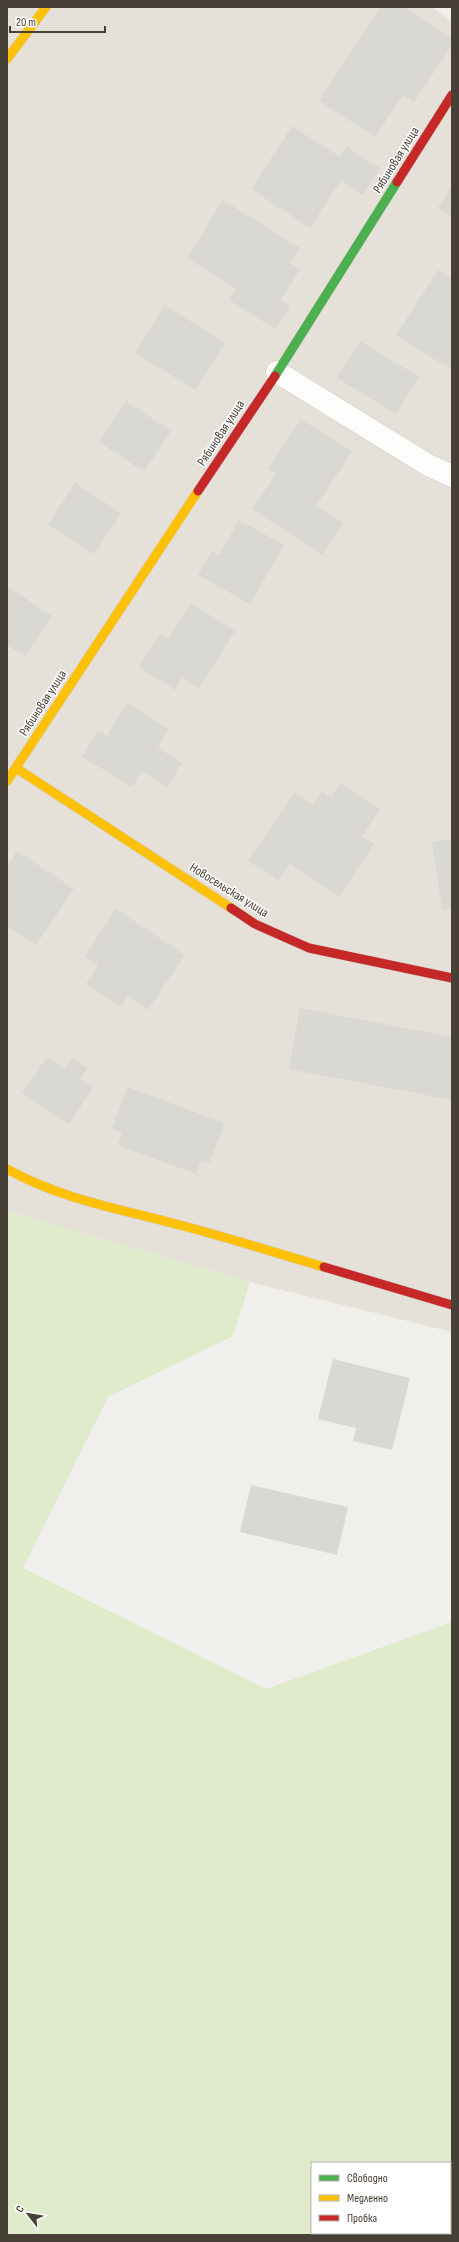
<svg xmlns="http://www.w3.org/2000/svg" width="459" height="2242" font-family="'Sofia Sans Condensed',sans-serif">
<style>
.residential{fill:#e5e0d8}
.green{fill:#dfebcb;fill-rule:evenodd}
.building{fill:#dad8d3}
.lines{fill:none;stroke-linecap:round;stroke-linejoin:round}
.street-casing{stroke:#cdcbc7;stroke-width:23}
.fast-casing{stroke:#d0ccc2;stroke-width:10}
.slow-casing{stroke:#d0ccc2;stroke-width:10}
.jam-casing{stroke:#d0ccc2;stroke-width:10}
.street{stroke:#fdfdfc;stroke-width:22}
.fast{stroke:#4caf50;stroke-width:9}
.slow{stroke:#ffc107;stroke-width:9}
.jam{stroke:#c62828;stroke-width:9}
.labels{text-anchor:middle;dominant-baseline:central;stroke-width:3;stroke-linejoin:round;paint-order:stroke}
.street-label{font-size:13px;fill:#474036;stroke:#fff}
</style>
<rect width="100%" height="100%" fill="#f1efeb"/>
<path class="residential" d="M 7,7 L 433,7 L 452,22 L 452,1332 L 250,1282 L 7,1211 Z"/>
<path class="green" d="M 7,1211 L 250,1282 L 233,1336 L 108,1397 L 23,1568 L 266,1689 L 452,1622 L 452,2235 L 7,2235 ZM 312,2163 L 450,2163 L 450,2233 L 312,2233 Z"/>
<path class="building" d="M 380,7 L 405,7 L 452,38 L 452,45 L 414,102 L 403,95 L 375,137 L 319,101 Z
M 292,126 L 340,157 L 347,147 L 380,168 L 363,195 L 341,180 L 310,228 L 251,189 Z
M 452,186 L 452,217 L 438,207 Z
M 223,200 L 300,248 L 290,263 L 300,269 L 281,300 L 290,306 L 275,329 L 229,300 L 236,289 L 187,258 Z
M 438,270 L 452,280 L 452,367 L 450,369 L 396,335 Z
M 165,305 L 225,343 L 195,390 L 135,353 Z
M 360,341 L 419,377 L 396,414 L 337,378 Z
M 126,401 L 171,431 L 144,472 L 99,442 Z
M 301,419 L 352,452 L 316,506 L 343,523 L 322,555 L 252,509 L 276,474 L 268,469 Z
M 75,483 L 121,513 L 94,554 L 48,524 Z
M 239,520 L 284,545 L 250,604 L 198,575 L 212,551 L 219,555 Z
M 7,586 L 52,616 L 25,656 L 7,645 Z
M 191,603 L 235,631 L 199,688 L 182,677 L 175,690 L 139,667 L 160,634 L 168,639 Z
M 127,703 L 169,729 L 158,748 L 182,763 L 167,787 L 142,771 L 132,787 L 82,757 L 98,731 L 107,736 Z
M 341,783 L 380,810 L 362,836 L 374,844 L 339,897 L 290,864 L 278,881 L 248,861 L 294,793 L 313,805 L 322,791 L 331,797 Z
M 452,839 L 452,909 L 442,910 L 432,842 Z
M 17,851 L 74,889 L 36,945 L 7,926 L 7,866 Z
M 116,909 L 185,955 L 148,1010 L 128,996 L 121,1007 L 86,984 L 98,965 L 85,956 Z
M 300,1008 L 452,1037 L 452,1100 L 289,1069 Z
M 47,1057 L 64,1069 L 72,1058 L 87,1068 L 80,1079 L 93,1088 L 69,1124 L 22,1093 Z
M 127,1087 L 224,1123 L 210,1163 L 201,1160 L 196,1174 L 118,1145 L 122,1133 L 112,1129 Z
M 333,1359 L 410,1378 L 392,1450 L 353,1441 L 356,1428 L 318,1419 Z
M 251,1485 L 348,1507 L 337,1555 L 240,1532 Z"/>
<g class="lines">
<defs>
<path id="street" d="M 277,372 L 428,465 L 452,476"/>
<path id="fast" d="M 275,376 L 397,182"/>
<path id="slow" d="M 7,59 L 46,7
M 16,768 L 231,908
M 7,781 L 198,491
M 7,1169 C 59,1198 115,1208 172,1223 C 223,1236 273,1252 324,1267"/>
<path id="jam" d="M 397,182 L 452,95
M 198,491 L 275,376
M 231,908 L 255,924 L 309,948 L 452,978
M 324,1267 L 452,1305"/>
</defs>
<use href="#street" class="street-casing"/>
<use href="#fast" class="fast-casing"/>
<use href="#slow" class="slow-casing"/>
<use href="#jam" class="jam-casing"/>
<use href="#street" class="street"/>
<use href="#fast" class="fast"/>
<use href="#slow" class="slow"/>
<use href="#jam" class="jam"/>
</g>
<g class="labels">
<g class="street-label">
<text transform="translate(396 160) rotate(-58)">Рябиновая улица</text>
<text transform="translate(221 433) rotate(-57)">Рябиновая улица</text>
<text transform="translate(43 703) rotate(-57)">Рябиновая улица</text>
<text transform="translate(229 890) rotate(32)">Новосельская улица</text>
</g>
</g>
<rect width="459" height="2242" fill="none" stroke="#474036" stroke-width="16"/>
<rect x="311" y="2162" width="140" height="72" fill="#ffffff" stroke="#b5b3af"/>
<rect x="319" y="2175" width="20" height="6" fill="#4caf50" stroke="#b5b3af"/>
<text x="347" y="2182" font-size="12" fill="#474036">Свободно</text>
<rect x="319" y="2195" width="20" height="6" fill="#ffc107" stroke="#b5b3af"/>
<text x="347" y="2202" font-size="12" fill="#474036">Медленно</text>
<rect x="319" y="2215" width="20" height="6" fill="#c62828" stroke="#b5b3af"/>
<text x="347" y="2222" font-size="12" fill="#474036">Пробка</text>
<g transform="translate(28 2214) rotate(301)" stroke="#ffffff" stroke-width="3" paint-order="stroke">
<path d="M0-3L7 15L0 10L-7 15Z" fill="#474036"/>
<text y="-6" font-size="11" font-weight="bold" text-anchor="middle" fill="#474036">С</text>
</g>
<path d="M10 26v6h95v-6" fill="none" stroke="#474036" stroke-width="2"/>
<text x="16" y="26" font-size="12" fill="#474036" stroke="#ffffff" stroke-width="3" paint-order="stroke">20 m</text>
</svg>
